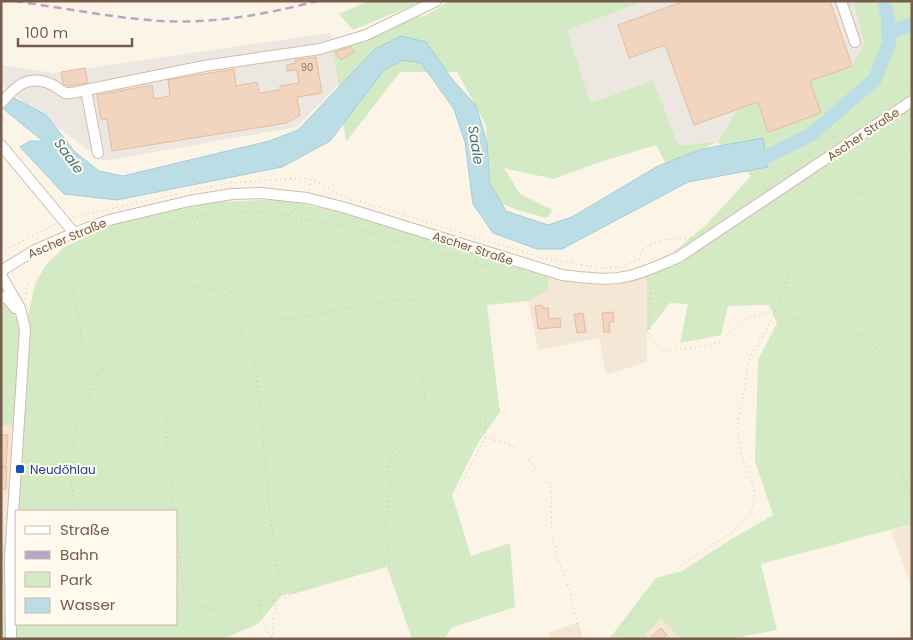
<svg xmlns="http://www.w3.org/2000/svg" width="913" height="640" font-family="Poppins,sans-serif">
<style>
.residential{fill:#f4e7d6}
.industrial{fill:#ede7e1}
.green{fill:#d3eac5;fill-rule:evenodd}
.water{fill:#bbdee6;stroke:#a2cdd8}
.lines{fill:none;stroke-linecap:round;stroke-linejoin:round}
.river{stroke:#bbdee6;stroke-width:14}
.building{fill:#f2d5bf;stroke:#e4bc9f}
.minor-casing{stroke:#cebdad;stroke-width:12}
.path{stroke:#d7b8a2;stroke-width:1;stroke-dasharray:1 4;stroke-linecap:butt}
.minor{stroke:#fff;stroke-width:10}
.rail{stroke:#b8a5c7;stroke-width:2.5;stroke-dasharray:8 5;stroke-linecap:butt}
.transit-dot{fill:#1a4fb4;stroke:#fff9ee;stroke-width:2}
.labels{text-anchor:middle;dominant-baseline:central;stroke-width:4;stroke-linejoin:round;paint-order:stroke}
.number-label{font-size:10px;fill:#957a68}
.street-label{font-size:12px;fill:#765c4b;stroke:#fff9ee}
.transit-label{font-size:12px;fill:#164399;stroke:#fff9ee;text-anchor:start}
.water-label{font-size:14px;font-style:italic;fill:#427583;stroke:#fff9ee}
</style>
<rect width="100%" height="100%" fill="#fcf5e7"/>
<path class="residential" d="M 647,274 L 647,362 L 606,375 L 599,338 L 538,350 L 528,301 L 548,291 L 549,277 L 584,284 L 623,281 Z
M 18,425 L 10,545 L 1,545 L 1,426 Z
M 912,524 L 912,588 L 891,531 Z
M 661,619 L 681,638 L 681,639 L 648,639 L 645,636 Z
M 578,622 L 583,639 L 551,639 L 548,633 Z"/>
<path class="industrial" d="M 645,1 L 685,1 L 618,25 L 629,58 L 665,45 L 694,125 L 737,109 L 718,142 L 678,145 L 591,103 L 567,30 Z
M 830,1 L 853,1 L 864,43 L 852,66 Z
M 331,33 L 337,86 L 297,127 L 103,161 L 1,85 L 2,65 L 54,73 Z"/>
<path class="green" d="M 368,1 L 424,1 L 353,30 L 339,14 Z
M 449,1 L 645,1 L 567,30 L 591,103 L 653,80 L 678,145 L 718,142 L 737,109 L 758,102 L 768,132 L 821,113 L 810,81 L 852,66 L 864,43 L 853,1 L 912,1 L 912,524 L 761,564 L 777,630 L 730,639 L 681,639 L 661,619 L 645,635 L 648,639 L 609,639 L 656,578 L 682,571 L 730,540 L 773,515 L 755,461 L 758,360 L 777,323 L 769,305 L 728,306 L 721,335 L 680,343 L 688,304 L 670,303 L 647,332 L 647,274 L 707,224 L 751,176 L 718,142 L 666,164 L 656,145 L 600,162 L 554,179 L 504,168 L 520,194 L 553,210 L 547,218 L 517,210 L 500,203 L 491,184 L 486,125 L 457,72 L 400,72 L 346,142 L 333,52 L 407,19 L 425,16 Z
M 281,199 L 347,214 L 549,277 L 548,291 L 528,301 L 487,305 L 500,412 L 478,443 L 452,495 L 471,556 L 510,543 L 515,607 L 451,628 L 445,639 L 412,639 L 387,567 L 293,594 L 282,595 L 258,624 L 223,639 L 1,639 L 1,545 L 10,545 L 18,425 L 1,426 L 1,302 L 10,307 L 31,344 L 28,316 L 35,284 L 46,265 L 64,247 L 122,221 L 215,202 ZM 16,511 L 176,511 L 176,624 L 16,624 Z"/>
<path class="water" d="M 401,36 L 426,42 L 452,79 L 476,106 L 487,142 L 490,183 L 506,211 L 548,225 L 572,217 L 658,166 L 702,149 L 763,138 L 768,167 L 688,182 L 562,249 L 537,249 L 493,233 L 473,204 L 465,142 L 454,109 L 421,63 L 403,60 L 384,70 L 330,141 L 282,167 L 117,200 L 64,194 L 20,147 L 30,141 L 43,141 L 1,107 L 1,91 L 46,115 L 75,152 L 99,171 L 123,176 L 269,141 L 298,130 L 375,49 Z"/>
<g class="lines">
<path class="river" d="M 888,32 L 912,25
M 748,160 L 766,157 L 812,134 L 875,79 L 889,43 L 888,18 L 884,1"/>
</g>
<path class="building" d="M 685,1 L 830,1 L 852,66 L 810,81 L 821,113 L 768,132 L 758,102 L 694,125 L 665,45 L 629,58 L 618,25 Z
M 351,47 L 354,52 L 341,60 L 335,52 Z
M 316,57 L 322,93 L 297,97 L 300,115 L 287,123 L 112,151 L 107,119 L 101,120 L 97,95 L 152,85 L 154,99 L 170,96 L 168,80 L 234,69 L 236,86 L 257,82 L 259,93 L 280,90 L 280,86 L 299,83 L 297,70 L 287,71 L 287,65 L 296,63 L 295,60 Z
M 85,68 L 88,83 L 69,86 L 63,84 L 61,72 Z
M 542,305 L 543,308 L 548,308 L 549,319 L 560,318 L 561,327 L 538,329 L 535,306 Z
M 613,312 L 614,322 L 609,322 L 610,332 L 604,332 L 602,313 Z
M 583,313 L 586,332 L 577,333 L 574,314 Z
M 1,435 L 8,435 L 6,466 L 1,466 Z
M 1,467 L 7,467 L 6,489 L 1,489 Z
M 661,628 L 667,635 L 663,639 L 649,639 Z"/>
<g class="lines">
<defs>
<path id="minor" d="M 841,1 L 855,42
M 1,103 C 16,86 28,73 53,85 C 57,87 62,92 66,93 C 72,94 81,91 86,90
M 1,145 L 74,233
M 98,153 L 86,90 L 204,66 L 320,49 L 366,35 L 436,1
M 1,271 L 35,250 L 74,233 L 109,220 L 189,201 L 232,194 L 261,193 L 307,198 L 346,208 L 562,275 C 582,277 605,281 624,277 C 643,274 661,264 679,257 L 912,101
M 1,275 L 20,308 L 25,329 L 10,559 L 11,639
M 1,296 L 7,298 L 15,308"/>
</defs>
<use href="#minor" class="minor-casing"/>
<path class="path" d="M 765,188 L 912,79
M 309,190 L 311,180
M 191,191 L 229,183 L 303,178 C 317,180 327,187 339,195 L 543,258 L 600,268 L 621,267 L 639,260 C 642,237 674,240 692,238
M 288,216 L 298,207
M 73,217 L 182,193
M 1,252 L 56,224
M 651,278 L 649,334 L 651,339 L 661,349 L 669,351 L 711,345 L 720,342 L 744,319 L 767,312
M 226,295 L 233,291 L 244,272
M 25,299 L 28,283
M 769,312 L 866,336 L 904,385 L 874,408 L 912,497
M 241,326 L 261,320 L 282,320 L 372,304 L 402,300 L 423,301
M 97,375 L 88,363 L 83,347 L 73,289 L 78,281 L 95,258 L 114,244 L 180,219 L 225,212 L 256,211 L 350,227 L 388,239 L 485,266 L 492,263
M 166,407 L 166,436 L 171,462 L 171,491 L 174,511
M 485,438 L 507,443 L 517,449 L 546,478 L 551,489 L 552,535 L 557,556 L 570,592 L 581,639
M 457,491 L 485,438 L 486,405
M 73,511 L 71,459 L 77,425 L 98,376 L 107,360 L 145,313 L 191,287 L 220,290 L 225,296 L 254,359 L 260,404 L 270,515 L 279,583 L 271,594
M 176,532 L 185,601
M 176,599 L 225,612 L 246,606 L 262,598
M 272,637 L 268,633 L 258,609 L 262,598 L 271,594 L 276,606
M 273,639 C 273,629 272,613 278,605 C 293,584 363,569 389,561 L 385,525 L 390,488 L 388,467 L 393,452 L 422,415 L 424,408 L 425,391 L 421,376
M 613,639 C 632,614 657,586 680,566 C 702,548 738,537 751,510 C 759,493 752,483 746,467 C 741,456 738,439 738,427 C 738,412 743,399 745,386 C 746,375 747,366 751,356 C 754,349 759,343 762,337 C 769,325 782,298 786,285 C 789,272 786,261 795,249 C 807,232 836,205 854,196 C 860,193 867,193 872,190 C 888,179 896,160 912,150"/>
<use href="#minor" class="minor"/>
<path class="rail" d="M 15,1 C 64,8 113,18 162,21 C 214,24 268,14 317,1"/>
</g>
<rect class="transit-dot" x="15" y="464" width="10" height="10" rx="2.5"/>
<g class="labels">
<g class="number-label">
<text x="307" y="67">90</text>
</g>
<g class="street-label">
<text transform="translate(863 134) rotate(-34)">Ascher Straße</text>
<text transform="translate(67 238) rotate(-23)">Ascher Straße</text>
<text transform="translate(473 248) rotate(18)">Ascher Straße</text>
</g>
<g class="transit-label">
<text x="30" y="469">Neudöhlau</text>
</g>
<g class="water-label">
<text transform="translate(476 145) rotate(81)">Saale</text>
<text transform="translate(69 156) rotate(54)">Saale</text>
</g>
</g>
<rect width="913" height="640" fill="none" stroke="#765c4b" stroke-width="5"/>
<rect x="15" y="510" width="162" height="115" fill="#fff9ee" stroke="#c8baad"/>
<rect x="25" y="526" width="25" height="8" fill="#ffffff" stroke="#c8baad"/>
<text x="60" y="535" font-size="15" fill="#765c4b">Straße</text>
<rect x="25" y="551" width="25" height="8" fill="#b8a5c7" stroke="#c8baad"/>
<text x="60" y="560" font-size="15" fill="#765c4b">Bahn</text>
<rect x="25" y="572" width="25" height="15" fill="#d3eac5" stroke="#c8baad"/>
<text x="60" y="585" font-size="15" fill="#765c4b">Park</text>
<rect x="25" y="598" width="25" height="15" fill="#bbdee6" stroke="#c8baad"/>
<text x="60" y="610" font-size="15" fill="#765c4b">Wasser</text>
<path d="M18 38v8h114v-8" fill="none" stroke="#765c4b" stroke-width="2.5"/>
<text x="25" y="38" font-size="15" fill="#765c4b" stroke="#fff9ee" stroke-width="4" paint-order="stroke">100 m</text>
</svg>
